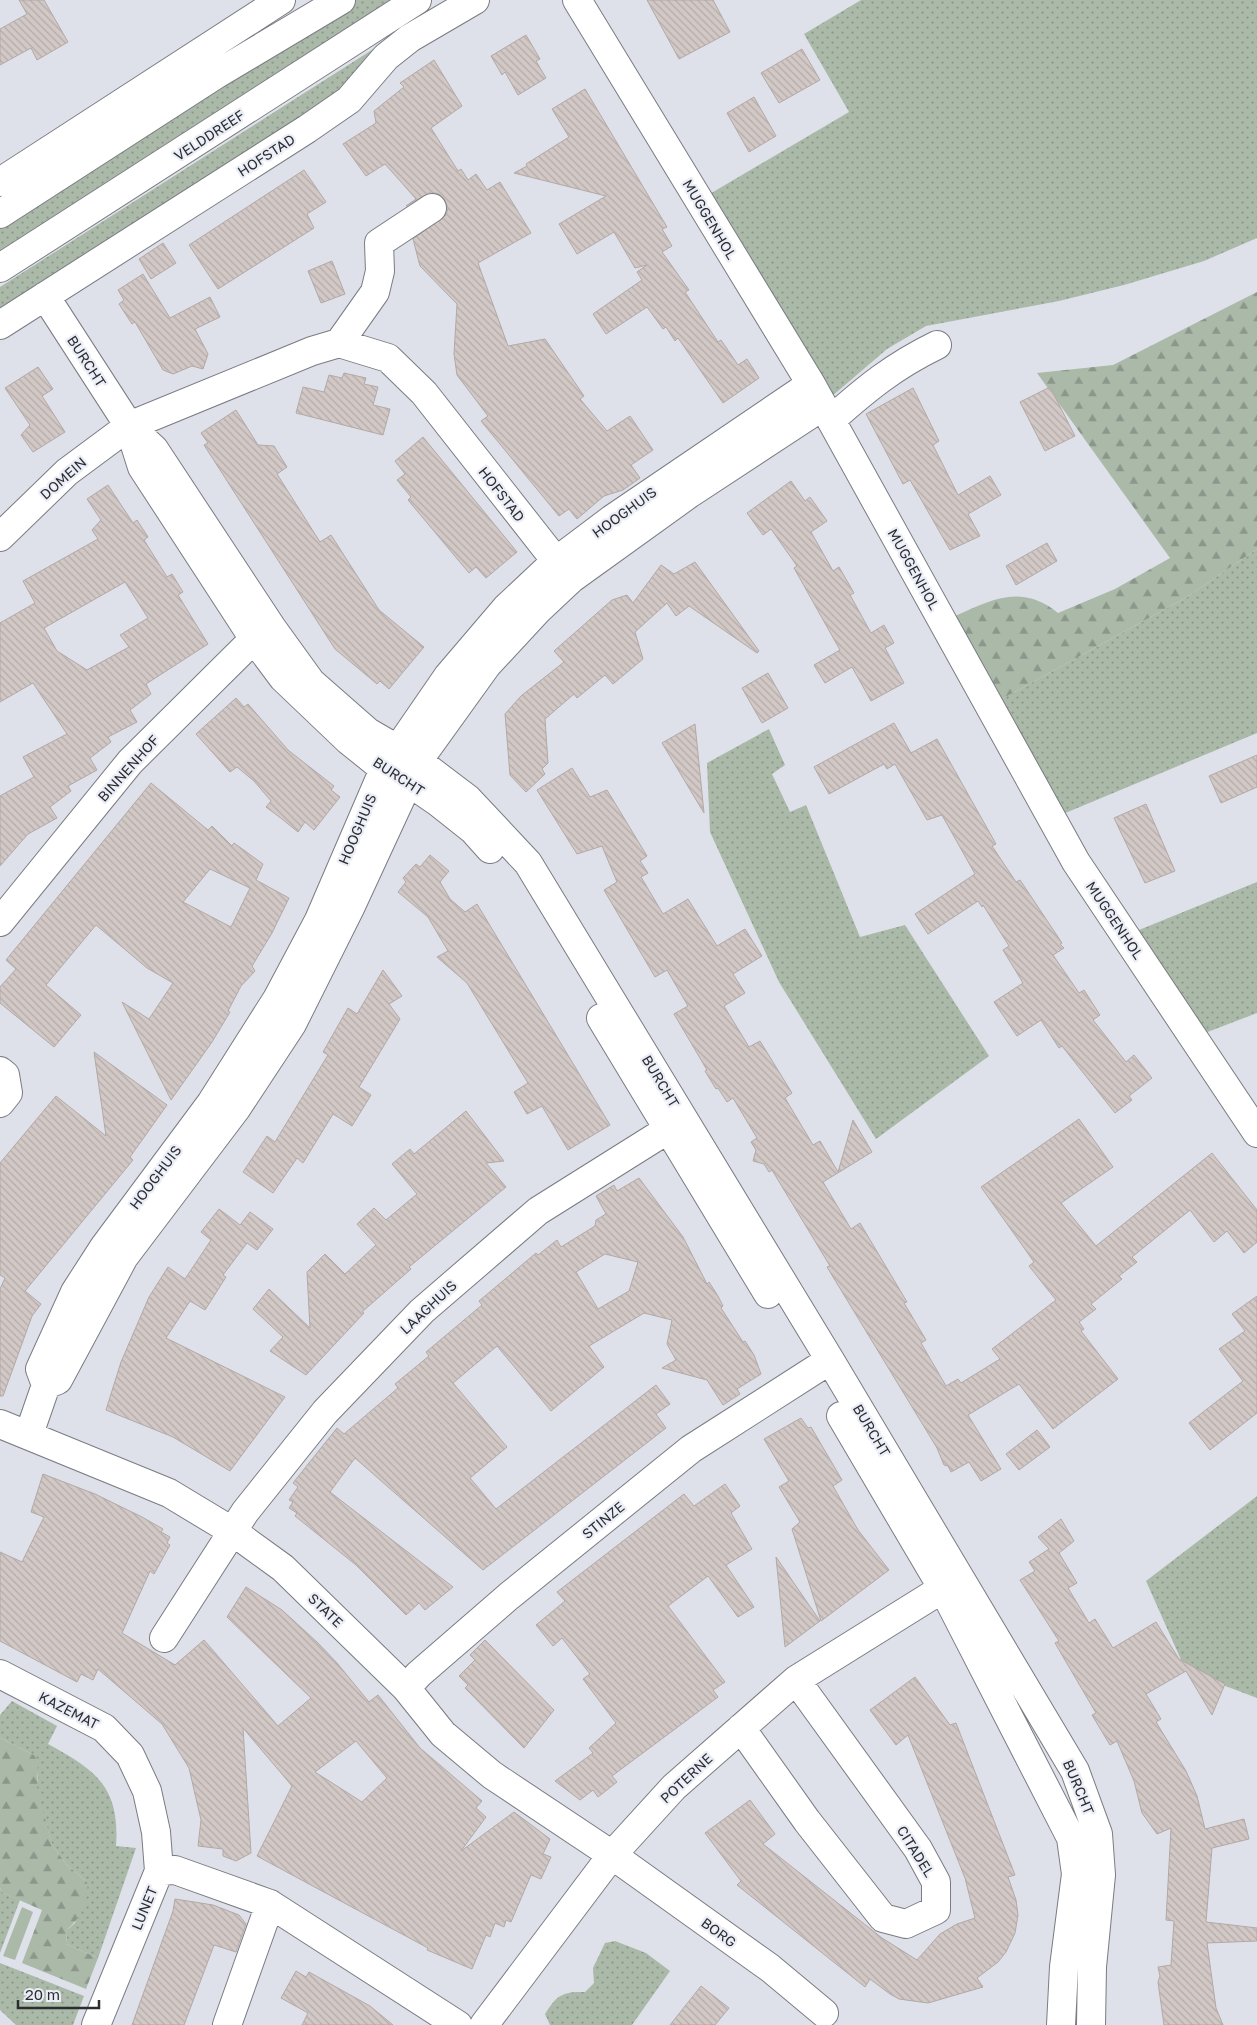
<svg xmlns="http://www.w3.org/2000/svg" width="1257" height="2025" font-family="'Golos Text',sans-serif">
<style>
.grass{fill:url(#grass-dots)}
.forest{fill:url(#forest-firs)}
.pitch{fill:#abb9a9}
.building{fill:url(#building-back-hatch);stroke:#b2a9a7;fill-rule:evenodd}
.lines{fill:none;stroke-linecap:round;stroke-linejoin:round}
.minor-casing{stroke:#797c83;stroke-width:30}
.major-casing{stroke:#797c83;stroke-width:30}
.minor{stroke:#fff;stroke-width:28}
.major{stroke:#fff;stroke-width:28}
.labels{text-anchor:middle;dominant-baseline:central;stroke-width:4.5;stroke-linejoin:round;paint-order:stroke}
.street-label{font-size:14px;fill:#2b2d30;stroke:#ebeef7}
</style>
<defs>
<pattern id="grass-dots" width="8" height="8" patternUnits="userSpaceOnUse" patternTransform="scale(1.25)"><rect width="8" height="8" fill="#abb9a9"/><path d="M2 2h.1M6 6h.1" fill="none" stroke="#8b978a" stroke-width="1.8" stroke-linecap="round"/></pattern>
<pattern id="forest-firs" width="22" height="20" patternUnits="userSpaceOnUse" patternTransform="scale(1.25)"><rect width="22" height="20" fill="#abb9a9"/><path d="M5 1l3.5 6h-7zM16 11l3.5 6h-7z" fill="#8b978a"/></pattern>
<pattern id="building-back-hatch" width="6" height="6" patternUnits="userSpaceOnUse" patternTransform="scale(1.25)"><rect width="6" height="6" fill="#d2c8c6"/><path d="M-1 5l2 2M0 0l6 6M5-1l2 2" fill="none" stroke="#b4acaa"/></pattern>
</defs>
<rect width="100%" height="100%" fill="#dee1e9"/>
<path class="grass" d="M 355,0 L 390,0 L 0,252 L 0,222 L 236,70 Z
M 861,0 L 1257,0 L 1257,238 L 1204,261 L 1124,285 L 1059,301 L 926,326 L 887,349 L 831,397 L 708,195 L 849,112 L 804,34 Z
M 386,41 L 340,92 L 0,314 L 0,287 Z
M 1257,549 L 1257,733 L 1063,814 L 1000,700 L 1187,597 Z
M 769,729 L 785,765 L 772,774 L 790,812 L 806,805 L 860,937 L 905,925 L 989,1056 L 876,1139 L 779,982 L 710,832 L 707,763 Z
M 1257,882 L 1257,1013 L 1205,1033 L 1134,932 Z
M 1257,1496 L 1257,1698 L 1186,1671 L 1146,1581 Z
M 12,1701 L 57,1726 L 48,1744 C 96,1770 120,1787 116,1846 L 136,1848 L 98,1958 L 66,1944 L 67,1930 L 75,1923 L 87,1882 L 67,1865 L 52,1845 L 36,1788 L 38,1777 L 34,1755 L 0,1738 L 0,1715 Z
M 0,1888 L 3,1893 L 20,1900 L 0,1953 Z
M 615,1941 L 646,1953 L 670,1971 L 632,2025 L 550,2025 L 545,2014 C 556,1996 562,1991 585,1992 L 594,1983 L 593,1968 L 605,1943 Z
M 0,1963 L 84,1996 L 73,2025 L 16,2025 L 0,2010 Z"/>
<path class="forest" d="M 1257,292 L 1257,549 L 1187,597 L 1000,700 L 953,617 C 991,600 1021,583 1058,613 L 1115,589 L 1170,558 L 1037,373 L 1113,365 Z
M 0,1738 L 34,1755 L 38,1763 L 37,1788 L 52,1845 L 67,1865 L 87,1882 C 89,1902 81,1917 67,1930 L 66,1944 L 98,1958 L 86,1989 L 22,1963 L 42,1910 L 3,1893 L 0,1888 Z"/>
<path class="pitch" d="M 22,1907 L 33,1912 L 15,1960 L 3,1956 Z"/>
<path class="building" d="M 19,0 L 44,0 L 68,42 L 37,60 L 31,48 L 0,65 L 0,29 L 27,14 Z
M 647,0 L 713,0 L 730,32 L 679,59 Z
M 526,35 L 540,59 L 536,61 L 546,78 L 518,95 L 505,72 L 502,75 L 491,56 Z
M 802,49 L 820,80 L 779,103 L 761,73 Z
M 434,60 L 462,106 L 431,128 L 458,171 L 461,169 L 468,180 L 476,174 L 487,190 L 500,182 L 531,233 L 478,263 L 508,346 L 545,339 L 584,396 L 580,399 L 607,431 L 630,416 L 653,450 L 631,465 L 640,478 L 623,490 L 604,496 L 577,519 L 569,509 L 559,516 L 481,421 L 488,416 L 457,375 L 454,354 L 457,304 L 420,266 L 413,239 L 446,215 L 448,208 L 445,200 L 439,194 L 431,192 L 406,206 L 416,199 L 385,164 L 366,176 L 343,144 L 376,123 L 374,111 L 404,87 L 400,83 Z
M 585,89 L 667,227 L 662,229 L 672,246 L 662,252 L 689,290 L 685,292 L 718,342 L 721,340 L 738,365 L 747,359 L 759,378 L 723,403 L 678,338 L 675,341 L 666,327 L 663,329 L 647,307 L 606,334 L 593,314 L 642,280 L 637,272 L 647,265 L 635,268 L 614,232 L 577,254 L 559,224 L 606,196 L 514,173 L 527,166 L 526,164 L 569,137 L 552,109 Z
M 754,97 L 776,136 L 749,152 L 727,113 Z
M 304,170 L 326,202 L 307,214 L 314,228 L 218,289 L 189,245 Z
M 163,243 L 176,263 L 151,279 L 139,259 Z
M 332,261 L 345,294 L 321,303 L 308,271 Z
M 143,274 L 170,318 L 210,297 L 220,317 L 195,329 L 208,354 L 203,369 L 192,366 L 173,374 L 163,370 L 135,322 L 132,324 L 119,304 L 124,300 L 118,290 Z
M 38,367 L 53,389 L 42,396 L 65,432 L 33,452 L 21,435 L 30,425 L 5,388 Z
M 344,373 L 366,378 L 364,384 L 378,387 L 373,405 L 390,409 L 383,435 L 296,413 L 303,387 L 324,392 L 329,375 L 342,378 Z
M 1050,387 L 1075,436 L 1045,451 L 1020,402 Z
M 913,388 L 939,441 L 933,445 L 958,495 L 990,476 L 1001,495 L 968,514 L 980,536 L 950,550 L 910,480 L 903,484 L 866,414 Z
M 236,410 L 258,445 L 274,446 L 287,467 L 277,474 L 320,542 L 331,535 L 379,610 L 424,647 L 389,689 L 380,681 L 377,684 L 335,649 L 204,445 L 208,443 L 201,433 Z
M 423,437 L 517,552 L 486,578 L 476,567 L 469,573 L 408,500 L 411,497 L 397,480 L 405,474 L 395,461 Z
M 791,481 L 805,501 L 810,497 L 827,521 L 811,532 L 833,571 L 839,567 L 854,593 L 850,595 L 871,633 L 884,625 L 894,643 L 885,648 L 904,683 L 871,701 L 852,667 L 825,683 L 814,665 L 840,650 L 794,568 L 797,566 L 771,529 L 763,535 L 747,513 Z
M 108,485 L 133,523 L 137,520 L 148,537 L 144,540 L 167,577 L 172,574 L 183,592 L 178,595 L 208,644 L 146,684 L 151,694 L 130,710 L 137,722 L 108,737 L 111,742 L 90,758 L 97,770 L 68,786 L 71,791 L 50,807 L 57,818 L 28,834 L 0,866 L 0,796 L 34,777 L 23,757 L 67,734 L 33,683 L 0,702 L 0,623 L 35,603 L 23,581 L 98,539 L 92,530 L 101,520 L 87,499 ZM 125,582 L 148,618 L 120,635 L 129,647 L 87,670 L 57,651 L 44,628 Z
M 1047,543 L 1057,561 L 1016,585 L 1006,566 Z
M 695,562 L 759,651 L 757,653 L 689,606 L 676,616 L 667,603 L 635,632 L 643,659 L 613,684 L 605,675 L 577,698 L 574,694 L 545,719 L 548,763 L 542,769 L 545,774 L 526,792 L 510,775 L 505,714 L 521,696 L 564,662 L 554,651 L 612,600 L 627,595 L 633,603 L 661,565 L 674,574 Z
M 768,673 L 788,708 L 762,723 L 742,688 Z
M 236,698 L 244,707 L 248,704 L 288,750 L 334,786 L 331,790 L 340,797 L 314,830 L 305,822 L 298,832 L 282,819 L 266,807 L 271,801 L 254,781 L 237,767 L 230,772 L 196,734 Z
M 894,723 L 911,753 L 937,739 L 996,844 L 992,846 L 1016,882 L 1020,880 L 1062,943 L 1060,944 L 1064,948 L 1053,955 L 1079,993 L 1084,990 L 1100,1015 L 1093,1020 L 1126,1062 L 1134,1055 L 1152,1078 L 1129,1096 L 1132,1100 L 1115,1113 L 1062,1046 L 1059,1048 L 1041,1020 L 1017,1036 L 994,1002 L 1023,983 L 1003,950 L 1009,946 L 983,905 L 982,907 L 978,901 L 928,934 L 915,914 L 975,874 L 942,815 L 927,820 L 895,764 L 887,769 L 884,764 L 829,794 L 814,767 Z
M 695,724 L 704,813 L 662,743 Z
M 1257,755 L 1257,787 L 1221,803 L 1209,776 Z
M 572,768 L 590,797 L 607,790 L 647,856 L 640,861 L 648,873 L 641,877 L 663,914 L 688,899 L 717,946 L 745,929 L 762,956 L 733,974 L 745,993 L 724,1006 L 749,1047 L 760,1041 L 792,1093 L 785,1098 L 813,1145 L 820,1141 L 838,1172 L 853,1120 L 872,1152 L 823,1182 L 851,1229 L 860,1223 L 907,1302 L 904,1303 L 926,1340 L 921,1343 L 946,1386 L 958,1379 L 961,1383 L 1000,1359 L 992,1349 L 1056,1300 L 1029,1266 L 1034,1262 L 981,1187 L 1079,1119 L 1113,1167 L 1061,1203 L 1096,1246 L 1212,1153 L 1257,1210 L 1257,1242 L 1244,1253 L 1227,1231 L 1214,1242 L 1190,1210 L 1132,1257 L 1137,1262 L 1119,1276 L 1122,1279 L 1091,1304 L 1096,1309 L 1079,1322 L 1084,1329 L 1081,1331 L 1118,1379 L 1053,1429 L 1019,1384 L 968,1415 L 1001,1469 L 981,1481 L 969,1462 L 951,1472 L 948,1466 L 944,1465 L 937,1448 L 827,1267 L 830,1266 L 772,1170 L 769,1172 L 764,1164 L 753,1161 L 756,1150 L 751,1142 L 757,1138 L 733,1098 L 727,1102 L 718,1088 L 716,1089 L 705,1071 L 707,1070 L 674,1014 L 688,1006 L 667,970 L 655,977 L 604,890 L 617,882 L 602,846 L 577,854 L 537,790 Z
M 151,783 L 208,830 L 212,826 L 232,846 L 234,843 L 263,864 L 256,880 L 289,898 L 272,933 L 252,966 L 255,971 L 241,986 L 228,1011 L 230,1012 L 212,1042 L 171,1100 L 122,1002 L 149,1019 L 173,983 L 147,968 L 96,925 L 46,985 L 81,1015 L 54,1047 L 0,1003 L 0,987 L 16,969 L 6,960 ZM 210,869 L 250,888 L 231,927 L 183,902 Z
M 1146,804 L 1175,871 L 1145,883 L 1114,818 Z
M 430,855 L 449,871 L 440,882 L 450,899 L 465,912 L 477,904 L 610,1125 L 568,1150 L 542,1106 L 527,1114 L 514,1092 L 528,1083 L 467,983 L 437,957 L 448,951 L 428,917 L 398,892 L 406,882 L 403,878 L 416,864 L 420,867 Z
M 383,970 L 402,996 L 389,1004 L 400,1019 L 359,1087 L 371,1095 L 352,1126 L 333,1114 L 303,1163 L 297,1158 L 273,1193 L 243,1172 L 267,1136 L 275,1142 L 328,1055 L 323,1052 L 348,1008 L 357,1014 Z
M 94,1052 L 167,1105 L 130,1157 L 133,1160 L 25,1291 L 41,1304 L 32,1316 L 3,1396 L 0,1396 L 0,1289 L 5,1278 L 0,1275 L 0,1163 L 56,1096 L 106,1136 Z
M 466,1111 L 504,1161 L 486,1163 L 506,1187 L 409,1267 L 411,1269 L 362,1312 L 364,1313 L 306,1375 L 270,1351 L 283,1337 L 253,1309 L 269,1289 L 310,1328 L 307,1272 L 325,1254 L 345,1274 L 376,1245 L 357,1224 L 374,1208 L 386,1220 L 417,1194 L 392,1164 L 410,1149 L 414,1154 Z
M 639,1178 L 683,1237 L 707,1284 L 709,1282 L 718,1296 L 723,1306 L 721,1308 L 743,1342 L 745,1341 L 754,1355 L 761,1374 L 737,1389 L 740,1394 L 723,1405 L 707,1380 L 662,1368 L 676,1360 L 667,1344 L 672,1320 L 644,1313 L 589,1346 L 604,1367 L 551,1411 L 497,1346 L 453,1383 L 507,1447 L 470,1478 L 496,1509 L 656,1385 L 670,1404 L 656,1414 L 666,1428 L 483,1570 L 355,1458 L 330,1492 L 453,1587 L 425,1610 L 419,1603 L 406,1615 L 356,1565 L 295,1516 L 297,1513 L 289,1508 L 293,1502 L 289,1500 L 298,1487 L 293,1483 L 337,1428 L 344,1434 L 398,1388 L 395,1384 L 429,1356 L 426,1352 L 482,1305 L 479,1301 L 536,1253 L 538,1255 L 557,1240 L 561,1247 L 595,1226 L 596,1220 L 606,1214 L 596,1196 L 614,1185 L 617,1191 ZM 605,1254 L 638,1262 L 629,1291 L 598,1309 L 576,1272 Z
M 219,1209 L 240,1225 L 250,1212 L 273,1229 L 257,1250 L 247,1243 L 223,1275 L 226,1277 L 205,1310 L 190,1301 L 166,1338 L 285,1397 L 230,1471 L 173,1437 L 106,1410 L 121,1362 L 149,1297 L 168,1267 L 185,1279 L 211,1240 L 201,1232 Z
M 1257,1296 L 1257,1413 L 1210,1450 L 1189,1423 L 1243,1381 L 1219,1349 L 1245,1331 L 1232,1314 Z
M 801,1418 L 808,1428 L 811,1427 L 842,1480 L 833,1486 L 858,1530 L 889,1570 L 821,1621 L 792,1529 L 800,1522 L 779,1487 L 789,1481 L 764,1439 Z
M 1037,1430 L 1050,1447 L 1019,1470 L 1006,1454 Z
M 43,1474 L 95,1494 L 142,1517 L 163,1529 L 161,1532 L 170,1537 L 167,1543 L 170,1545 L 154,1574 L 150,1571 L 122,1633 L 175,1665 L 204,1640 L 278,1726 L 311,1698 L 227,1617 L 246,1587 L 282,1610 L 318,1643 L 337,1663 L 369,1702 L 378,1695 L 420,1748 L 482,1801 L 476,1808 L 486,1817 L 461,1851 L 514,1812 L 550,1839 L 543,1854 L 551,1857 L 541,1879 L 531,1875 L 511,1922 L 506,1920 L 504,1927 L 495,1923 L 490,1937 L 486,1935 L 472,1969 L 427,1950 L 428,1948 L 257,1856 L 292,1786 L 243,1728 L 251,1853 L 236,1861 L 223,1856 L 223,1849 L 198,1846 L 201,1820 L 189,1768 L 162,1724 L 98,1669 L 93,1680 L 81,1674 L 77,1682 L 0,1641 L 0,1552 L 22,1562 L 44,1517 L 31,1512 ZM 356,1741 L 387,1778 L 362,1802 L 315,1772 Z
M 725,1484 L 740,1506 L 731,1513 L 752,1549 L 726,1565 L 754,1607 L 738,1617 L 708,1576 L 668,1606 L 725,1682 L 713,1690 L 718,1697 L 612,1776 L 617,1782 L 598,1797 L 593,1790 L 580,1800 L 555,1781 L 593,1753 L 589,1748 L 616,1723 L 583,1679 L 590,1674 L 562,1638 L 553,1646 L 536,1625 L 565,1601 L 557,1592 L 684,1494 L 694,1506 Z
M 1061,1519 L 1074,1541 L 1059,1553 L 1077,1583 L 1068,1588 L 1089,1623 L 1095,1619 L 1113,1648 L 1156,1622 L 1179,1659 L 1225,1684 L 1212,1715 L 1186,1671 L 1146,1694 L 1161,1719 L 1156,1722 L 1186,1771 L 1197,1796 L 1205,1829 L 1244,1819 L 1249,1839 L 1212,1848 L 1206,1922 L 1257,1928 L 1257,1941 L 1207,1943 L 1216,2008 L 1223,2025 L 1164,2025 L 1158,1982 L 1160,1976 L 1158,1967 L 1171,1965 L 1174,1921 L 1166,1920 L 1171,1828 L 1157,1834 L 1142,1813 L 1134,1781 L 1117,1741 L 1110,1745 L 1092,1715 L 1096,1713 L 1055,1643 L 1059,1641 L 1020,1580 L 1035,1571 L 1029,1562 L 1049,1549 L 1038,1537 Z
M 776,1557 L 820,1621 L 785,1647 Z
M 485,1640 L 554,1710 L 524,1748 L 465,1688 L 468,1685 L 459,1676 L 475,1660 L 470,1655 Z
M 915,1677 L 950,1725 L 956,1723 L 1015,1875 L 1008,1877 L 1016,1900 L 1018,1915 L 1015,1933 L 1006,1952 L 998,1962 L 977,1978 L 983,1987 L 928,2003 L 899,1999 L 890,1994 L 870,1979 L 865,1987 L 737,1885 L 741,1881 L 705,1833 L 750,1800 L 775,1834 L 763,1844 L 882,1938 L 917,1960 L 940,1934 L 957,1924 L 975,1918 L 965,1878 L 908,1735 L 896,1745 L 870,1710 Z
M 175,1899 L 213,1905 L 239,1915 L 246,1924 L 236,1952 L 214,1945 L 184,2025 L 132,2025 L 173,1911 Z
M 296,1971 L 306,1977 L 309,1972 L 370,2006 L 393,2025 L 302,2025 L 308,2013 L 281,1998 Z
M 701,1986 L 729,2008 L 715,2025 L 670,2025 Z"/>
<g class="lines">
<defs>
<path id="minor" d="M 577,0 L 811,384 L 1076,862 L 1257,1133
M 0,268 L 417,0
M 45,296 L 129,426 L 154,449 L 272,628 L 311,682 L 368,732 L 418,761 L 468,799 L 528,863 L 830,1360 L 1075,1771 L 1098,1834 L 1101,1875 L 1092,1967 L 1091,2025
M 0,325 L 307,129 L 349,100 L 386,57 L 410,38 L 475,0
M 339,343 L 375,292 L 380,271 L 379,243 L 432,208
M 831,420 C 867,388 894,366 937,345
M 129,426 L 142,467 L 254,639 L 283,678 L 348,740 L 384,769 L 407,781 L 439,803 L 473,830 L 490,849
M 0,537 L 67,472 L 129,426 L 312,351 L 339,343 L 388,358 L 424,393 L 567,575
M 0,922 L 130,762 L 254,639 L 269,630
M 601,1018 L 768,1294
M 0,1071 L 5,1075 L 8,1093 L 0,1103
M 46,1385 L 58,1380 L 124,1257 L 236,1109 L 292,1024 L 351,906 L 418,761 L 487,665 L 538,610 L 571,579 L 689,494 L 823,406
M 841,1416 L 943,1589 L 1071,1838 L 1076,1874 L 1064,1967 L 1061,2025
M 0,1424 L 169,1493 L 232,1531 L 283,1568 L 406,1688 L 443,1734 L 492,1775 L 612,1855 L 770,1968 L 824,2013
M 29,1434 L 46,1385 L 40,1369 L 75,1292 L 104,1247 L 211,1103 L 277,999 L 319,920 L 384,769 L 448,676 L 506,608 L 555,562 L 612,519 L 811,384
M 164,1638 L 245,1512 L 325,1412 L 422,1311 L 538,1211 L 683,1120
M 0,1674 L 104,1728 L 130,1755 L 147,1791 L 156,1832 L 159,1871 L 96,2025
M 406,1688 L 419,1674 L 509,1596 L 691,1449 L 830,1360
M 741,1728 L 807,1821 L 883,1918 L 906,1924 L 936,1910 L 936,1882 L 918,1849 L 796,1680
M 159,1871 L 175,1870 L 270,1904 L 458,2025
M 227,2025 L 270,1904
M 484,2025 L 612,1855 L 674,1787 L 796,1680 L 958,1579"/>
<path id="major" d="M 0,182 L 281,0
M 0,214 L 217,74 L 341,0"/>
</defs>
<use href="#minor" class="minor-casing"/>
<use href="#major" class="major-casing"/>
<use href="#minor" class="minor"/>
<use href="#major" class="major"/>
</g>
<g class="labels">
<g class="street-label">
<text transform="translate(209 135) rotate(-33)">VELDDREEF</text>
<text transform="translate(266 155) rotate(-33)">HOFSTAD</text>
<text transform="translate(710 219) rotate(59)">MUGGENHOL</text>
<text transform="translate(87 361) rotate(57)">BURCHT</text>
<text transform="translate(63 478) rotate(-41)">DOMEIN</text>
<text transform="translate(502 494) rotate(52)">HOFSTAD</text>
<text transform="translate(624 512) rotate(-36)">HOOGHUIS</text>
<text transform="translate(914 569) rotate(61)">MUGGENHOL</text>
<text transform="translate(128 768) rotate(-48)">BINNENHOF</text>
<text transform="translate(399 776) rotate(33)">BURCHT</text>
<text transform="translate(357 829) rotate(-67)">HOOGHUIS</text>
<text transform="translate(1115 920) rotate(56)">MUGGENHOL</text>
<text transform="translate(661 1081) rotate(59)">BURCHT</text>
<text transform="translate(155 1177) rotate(-53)">HOOGHUIS</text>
<text transform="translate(428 1307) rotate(-43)">LAAGHUIS</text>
<text transform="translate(872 1430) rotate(59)">BURCHT</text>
<text transform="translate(603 1520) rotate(-39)">STINZE</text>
<text transform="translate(326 1610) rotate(44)">STATE</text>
<text transform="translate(69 1710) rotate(27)">KAZEMAT</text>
<text transform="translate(686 1778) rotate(-43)">POTERNE</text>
<text transform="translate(1079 1787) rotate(67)">BURCHT</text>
<text transform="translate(916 1851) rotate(58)">CITADEL</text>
<text transform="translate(144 1908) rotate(-68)">LUNET</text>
<text transform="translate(719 1932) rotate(36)">BORG</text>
</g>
</g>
<path d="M18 2000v8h81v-8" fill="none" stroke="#2b2d30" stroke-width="2.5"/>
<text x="25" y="2000" font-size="15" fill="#2b2d30" stroke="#ebeef7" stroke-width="4" paint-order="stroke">20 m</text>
</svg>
